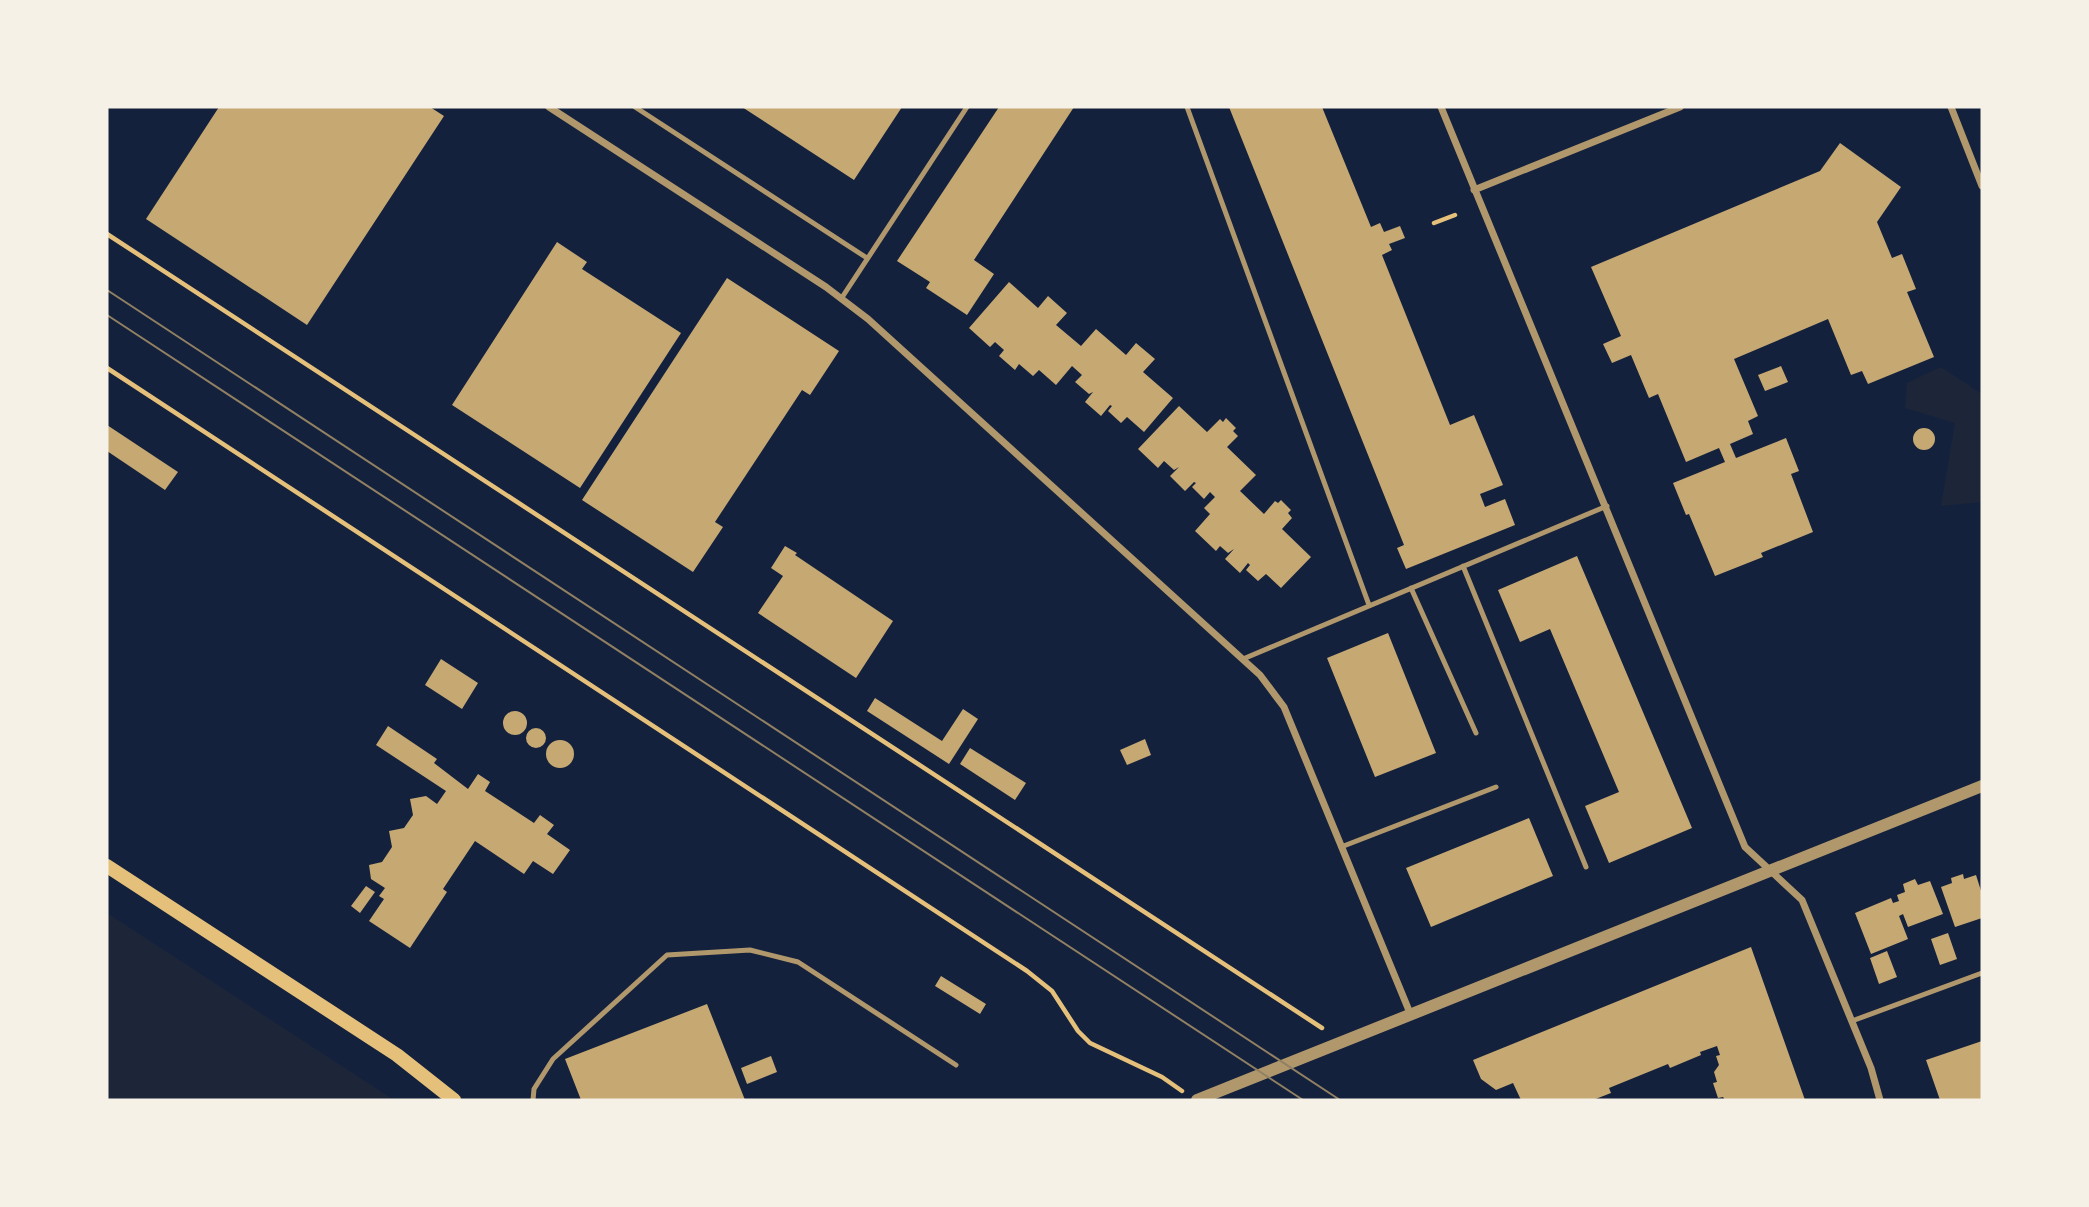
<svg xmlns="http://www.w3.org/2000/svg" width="2089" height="1207" font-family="'Sofia Sans Condensed',sans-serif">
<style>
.green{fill:#1d2539}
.building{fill:#c6a872}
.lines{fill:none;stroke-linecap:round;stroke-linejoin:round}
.path{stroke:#e5c07b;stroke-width:4.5}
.service{stroke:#b1986c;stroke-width:5}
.minor{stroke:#b1986c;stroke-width:7}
.tertiary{stroke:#b1986c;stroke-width:12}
.secondary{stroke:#e5c07b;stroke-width:14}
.tram{stroke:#918062;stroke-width:2}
</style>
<rect width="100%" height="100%" fill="#14213d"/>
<path class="green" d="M 1941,367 L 1982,394 L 1982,502 L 1941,506 L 1955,423 L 1905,408 L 1907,383 Z
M 107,913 L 394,1100 L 107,1100 Z"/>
<path class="building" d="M 219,107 L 430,107 L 444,116 L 307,325 L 146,219 Z
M 742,107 L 902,107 L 854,180 Z
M 999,107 L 1074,107 L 974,260 L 994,274 L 967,315 L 926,288 L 930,282 L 897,261 Z
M 1229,107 L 1322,107 L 1371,227 L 1380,223 L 1384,232 L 1400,226 L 1405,238 L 1389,244 L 1392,250 L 1382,255 L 1450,425 L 1474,415 L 1503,485 L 1480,494 L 1485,507 L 1505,499 L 1515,525 L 1406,569 L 1397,548 L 1404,545 Z
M 1840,143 L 1901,187 L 1877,222 L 1892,258 L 1902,254 L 1916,289 L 1907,292 L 1934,357 L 1868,384 L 1862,371 L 1851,375 L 1828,319 L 1734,359 L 1758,416 L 1748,421 L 1753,434 L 1730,444 L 1736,458 L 1786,438 L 1799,471 L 1791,474 L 1813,532 L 1761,553 L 1763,557 L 1715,576 L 1689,514 L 1686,515 L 1673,483 L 1725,462 L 1719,448 L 1686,462 L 1658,394 L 1649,398 L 1631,355 L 1612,363 L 1603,344 L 1621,336 L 1591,267 L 1820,171 Z
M 557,242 L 587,262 L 582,269 L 681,333 L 580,488 L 452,405 Z
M 727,278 L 839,351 L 810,395 L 802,390 L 715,522 L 723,527 L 693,572 L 582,500 Z
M 1009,282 L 1038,308 L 1048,296 L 1067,313 L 1056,325 L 1081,346 L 1096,329 L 1126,355 L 1136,343 L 1155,359 L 1143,372 L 1173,398 L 1144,432 L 1127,417 L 1121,423 L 1108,411 L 1112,406 L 1110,405 L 1101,416 L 1085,402 L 1093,392 L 1089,394 L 1075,382 L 1082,375 L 1072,366 L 1056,385 L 1039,370 L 1033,376 L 1019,364 L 1015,370 L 999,356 L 1004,350 L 995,342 L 990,347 L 969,328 Z
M 1781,366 L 1788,382 L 1765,391 L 1758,375 Z
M 1179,406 L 1207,432 L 1220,419 L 1223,422 L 1226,418 L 1236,428 L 1233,431 L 1238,436 L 1227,447 L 1256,475 L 1240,491 L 1264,514 L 1275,501 L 1278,503 L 1281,500 L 1291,510 L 1288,513 L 1292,518 L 1282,529 L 1311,557 L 1281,588 L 1266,574 L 1258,581 L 1246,570 L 1250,565 L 1248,563 L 1240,573 L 1225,559 L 1234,549 L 1228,553 L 1220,546 L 1216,551 L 1195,531 L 1210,514 L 1204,508 L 1215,497 L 1210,492 L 1204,499 L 1192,487 L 1196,483 L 1194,482 L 1185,491 L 1170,476 L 1179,467 L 1174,470 L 1164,461 L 1158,468 L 1138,449 Z
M 107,425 L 178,472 L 165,490 L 107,451 Z
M1913 439a11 11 0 1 1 22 0a11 11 0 1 1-22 0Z
M 785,546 L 797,553 L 795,555 L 893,621 L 856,678 L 758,613 L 783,576 L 771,568 Z
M 1577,556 L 1692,828 L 1609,863 L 1585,806 L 1619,792 L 1550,629 L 1520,642 L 1498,590 Z
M 1388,633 L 1436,753 L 1375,777 L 1327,658 Z
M 441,659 L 478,683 L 462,709 L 425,685 Z
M 875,698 L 942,741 L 963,709 L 978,719 L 949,764 L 867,711 Z
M503 723a12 12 0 1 1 24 0a12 12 0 1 1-24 0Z
M 388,726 L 437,759 L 434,763 L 468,789 L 478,774 L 490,782 L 485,791 L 534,823 L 540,815 L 554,825 L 547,834 L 570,850 L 553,874 L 533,861 L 524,874 L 475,841 L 443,889 L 447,892 L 410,948 L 369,921 L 384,899 L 379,896 L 385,888 L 371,879 L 369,865 L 382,862 L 392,847 L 389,831 L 404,828 L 413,815 L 410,799 L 426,796 L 437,804 L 446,791 L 376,745 Z
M526 738a10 10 0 1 1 20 0a10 10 0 1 1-20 0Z
M 1145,739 L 1151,755 L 1127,765 L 1120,750 Z
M546 754a14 14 0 1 1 28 0a14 14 0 1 1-28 0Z
M 970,748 L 1026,783 L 1015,800 L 960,764 Z
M 1529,818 L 1553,876 L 1431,927 L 1406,868 Z
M 1963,874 L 1964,879 L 1976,875 L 1982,894 L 1982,918 L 1955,927 L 1941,887 L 1952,883 L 1951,878 Z
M 1915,879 L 1918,885 L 1930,881 L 1943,914 L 1908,927 L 1903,914 L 1899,916 L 1908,939 L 1871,954 L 1855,913 L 1891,898 L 1893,903 L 1899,901 L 1897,895 L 1905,892 L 1903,884 Z
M 366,886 L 375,892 L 360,913 L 351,906 Z
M 1948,933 L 1957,959 L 1940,965 L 1931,939 Z
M 1751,947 L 1805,1100 L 1725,1100 L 1723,1097 L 1718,1098 L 1713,1083 L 1717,1082 L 1714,1072 L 1719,1065 L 1716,1056 L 1720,1055 L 1717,1046 L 1700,1052 L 1701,1055 L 1670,1068 L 1668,1064 L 1609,1088 L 1611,1093 L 1593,1100 L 1521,1100 L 1513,1083 L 1496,1090 L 1481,1079 L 1473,1060 Z
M 1887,951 L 1897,977 L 1879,984 L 1870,958 Z
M 941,976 L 986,1004 L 980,1014 L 935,986 Z
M 707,1004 L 745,1100 L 581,1100 L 565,1059 Z
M 1982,1041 L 1982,1100 L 1940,1100 L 1926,1060 Z
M 771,1056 L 777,1072 L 747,1084 L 741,1068 Z"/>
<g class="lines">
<path class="path" d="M 1434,223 L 1455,215
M 107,234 L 1322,1028
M 107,368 L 1027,971 L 1052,991 L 1078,1031 L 1090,1043 L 1162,1077 L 1182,1091"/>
<path class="service" d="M 635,107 L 867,258
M 1187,107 L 1369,605
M 841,299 L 967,107
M 1463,566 L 1586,867
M 1411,588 L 1476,733
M 1243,659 L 1607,506
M 1341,847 L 1496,787
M 1852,1021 L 1982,973
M 533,1100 L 534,1089 L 553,1059 L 667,955 L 750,950 L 798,962 L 956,1065"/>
<path class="minor" d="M 549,107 L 826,287 L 868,319 L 1260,675 L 1284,707 L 1410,1013
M 1441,107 L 1745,847 L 1802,900 L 1871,1068 L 1880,1100
M 1951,107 L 1982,186
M 1474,190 L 1680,107"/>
<path class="tertiary" d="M 1197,1100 L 1982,786"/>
<path class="secondary" d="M 107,866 L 397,1055 L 454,1100"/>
<path class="tram" d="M 107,290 L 1340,1100
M 107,315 L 1303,1100"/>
</g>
<rect width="2089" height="1207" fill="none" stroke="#f6f1e7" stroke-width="217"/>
</svg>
